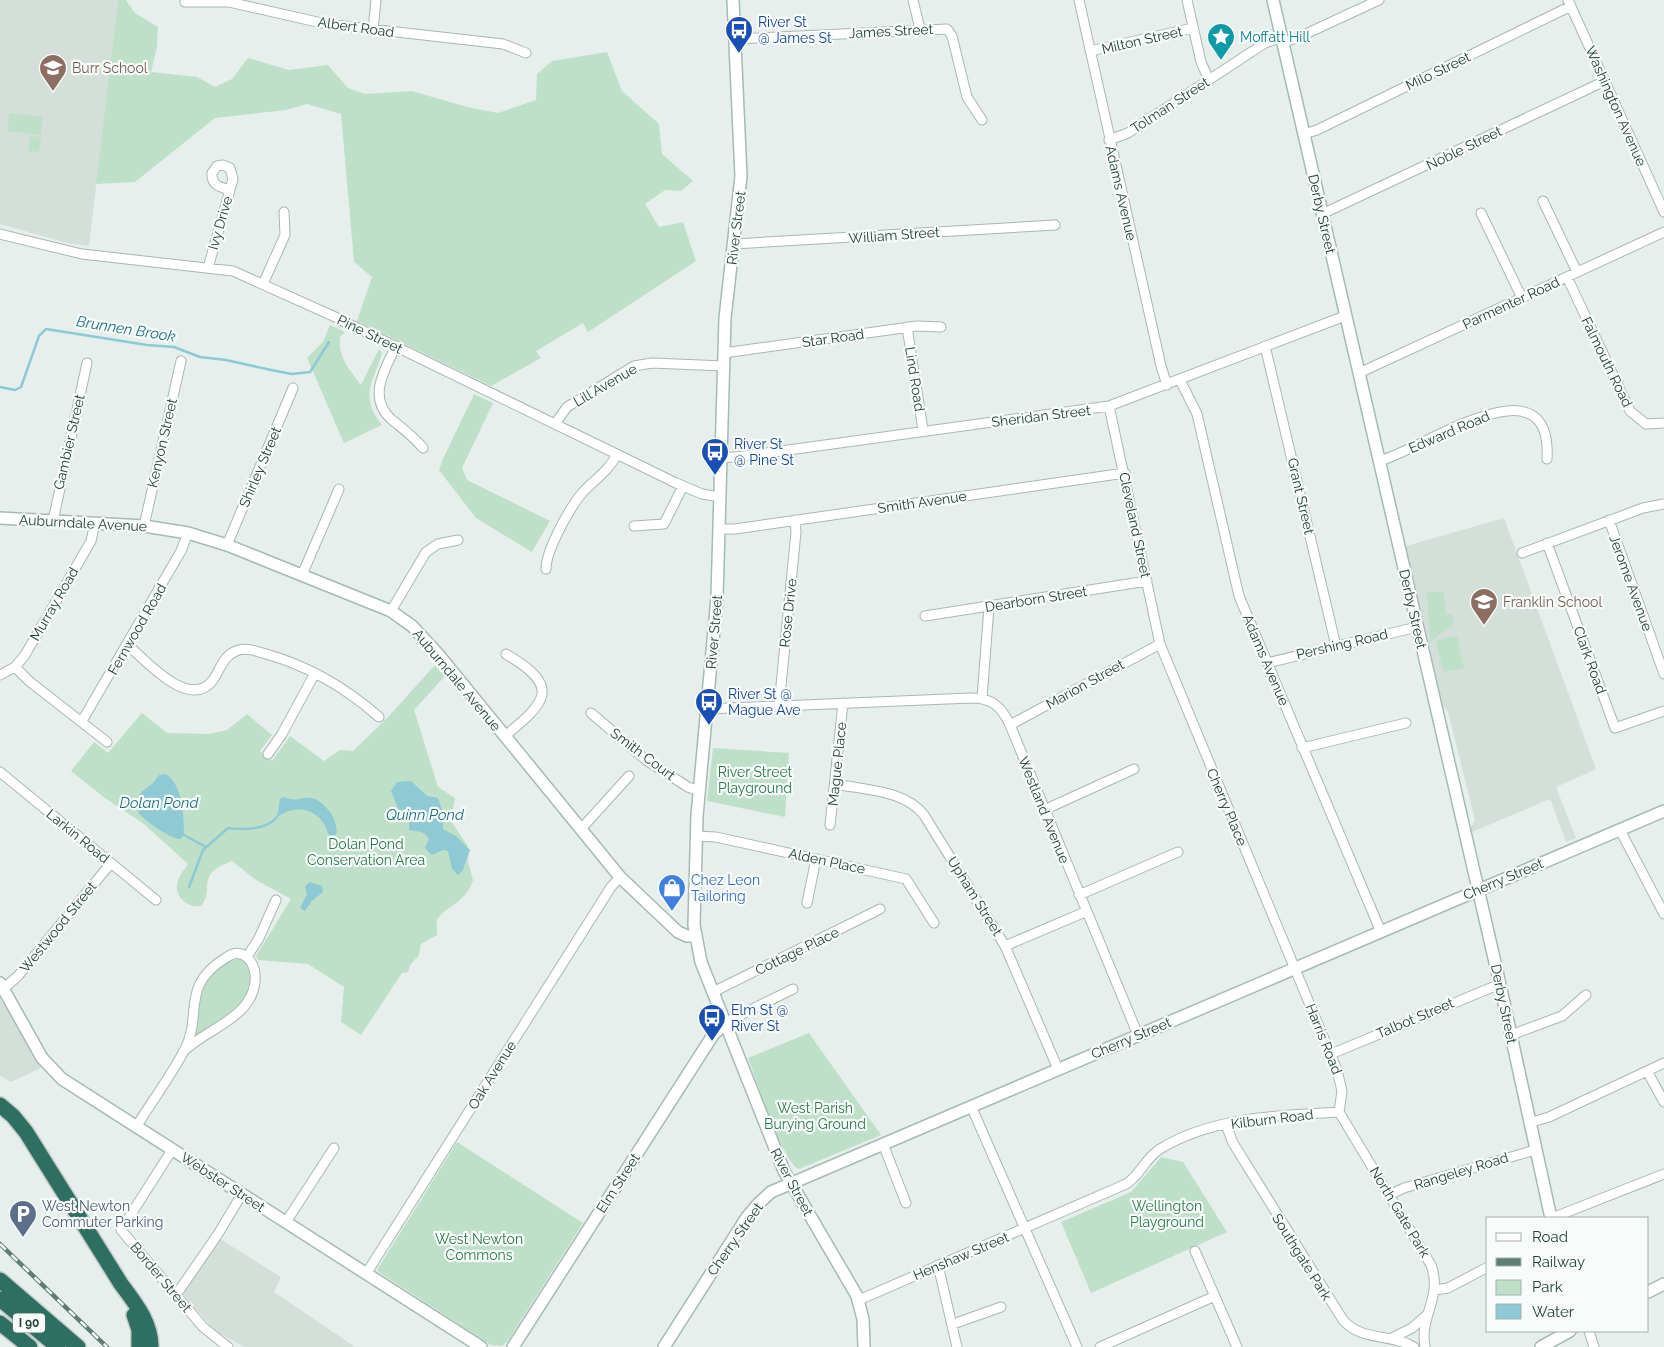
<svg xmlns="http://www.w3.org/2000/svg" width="1664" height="1347" font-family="Raleway,sans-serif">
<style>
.built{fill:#d4dfda}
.green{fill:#bfe0c8}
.water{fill:#8ec9d4}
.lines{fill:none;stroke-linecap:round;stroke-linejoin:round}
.stream{stroke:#8ec9d4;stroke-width:2.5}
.street-casing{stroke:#a8b8b2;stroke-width:11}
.secondary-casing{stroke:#a4bbb3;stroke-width:14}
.highway-casing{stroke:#c2cac8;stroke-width:18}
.street{stroke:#fff;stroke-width:9}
.secondary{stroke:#fff;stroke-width:11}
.highway{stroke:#2f6f62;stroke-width:15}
.rail-casing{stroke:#5f7d75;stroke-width:4.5}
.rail{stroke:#f7fbf9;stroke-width:2.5;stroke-dasharray:8;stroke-linecap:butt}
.labels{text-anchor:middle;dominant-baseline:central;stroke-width:4.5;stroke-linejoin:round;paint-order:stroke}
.shield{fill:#f7fbf9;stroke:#637a73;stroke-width:1}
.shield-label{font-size:12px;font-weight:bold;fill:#24423a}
.transit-label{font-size:14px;fill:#164399;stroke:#f7fbf9;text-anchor:start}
.street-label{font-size:14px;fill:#24423a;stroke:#f7fbf9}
.culture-label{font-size:14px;fill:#0d838f;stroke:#f7fbf9;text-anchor:start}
.education-label{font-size:14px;fill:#785e54;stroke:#f7fbf9;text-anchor:start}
.park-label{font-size:14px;fill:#2d7a4b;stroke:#f7fbf9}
.shop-label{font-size:14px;fill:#366cbe;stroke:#f7fbf9;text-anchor:start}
.service-label{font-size:14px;fill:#4e5e75;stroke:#f7fbf9;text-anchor:start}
.water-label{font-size:15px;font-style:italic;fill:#1c6f80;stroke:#f7fbf9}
</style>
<rect width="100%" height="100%" fill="#e6efeb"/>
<path class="built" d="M 0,0 L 118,0 L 89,246 L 67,243 L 0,224 Z
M 1504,518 L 1596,769 L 1556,787 L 1576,838 L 1566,842 L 1550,799 L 1472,832 L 1471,828 L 1475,820 L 1448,712 L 1443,706 L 1406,546 Z
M 0,998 L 41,1068 L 11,1082 L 0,1076 Z
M 217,1237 L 281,1277 L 274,1292 L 355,1347 L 245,1347 L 215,1331 L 182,1293 Z"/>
<path class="green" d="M 118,0 L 126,0 L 135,13 L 158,27 L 157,46 L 151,72 L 197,77 L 215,87 L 232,79 L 248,58 L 289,70 L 328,65 L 348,88 L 365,94 L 412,91 L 467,107 L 498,113 L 536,100 L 537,74 L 552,61 L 607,52 L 622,91 L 659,124 L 662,154 L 693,181 L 681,191 L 665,190 L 645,204 L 659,227 L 683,222 L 696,261 L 588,332 L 583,323 L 536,351 L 541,358 L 491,386 L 357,321 L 372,277 L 354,262 L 341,114 L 307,104 L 286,110 L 215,118 L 135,182 L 96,184 Z
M 9,113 L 43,117 L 41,135 L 7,131 Z
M 30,136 L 41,137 L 39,152 L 28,151 Z
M 330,325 L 345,332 L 340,337 C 338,357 349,369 361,385 L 379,349 L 382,353 C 373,384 359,395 382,425 L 344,443 L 307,358 L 323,342 Z
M 474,394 L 493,403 L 462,468 L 467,480 L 550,521 L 532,552 L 476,518 L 439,470 L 442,461 Z
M 1427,592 L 1444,592 L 1446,615 L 1452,614 L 1454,624 L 1430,642 Z
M 1457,636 L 1464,668 L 1443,672 L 1436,640 Z
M 435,665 L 445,676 L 414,710 L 438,787 L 455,798 L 451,821 L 468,846 L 453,869 L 463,870 L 469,854 L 468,862 L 473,880 C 466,904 442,908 437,920 C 436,925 437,931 437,935 L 421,944 L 419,955 L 411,964 L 408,972 L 402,973 L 361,1035 L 341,1022 L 344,987 L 308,964 L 258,960 L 256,956 L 291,899 L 256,880 L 232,861 C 193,875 216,889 201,906 C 195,907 190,906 185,902 C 169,890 180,875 188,864 L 144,824 L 105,798 L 71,771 L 94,742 L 108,753 L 142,713 L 167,733 L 209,734 L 227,730 L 247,714 L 272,735 L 260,751 L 272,761 L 290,736 L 324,761 L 340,750 L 353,751 L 389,716 Z
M 713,748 L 789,753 L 785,817 L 707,801 Z
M 237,958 L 243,960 C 249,965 250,970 250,978 C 248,1009 216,1023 193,1039 C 198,1007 200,968 237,958 Z
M 809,1033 L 881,1135 L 799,1169 C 784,1166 755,1076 748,1058 Z
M 457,1142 L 583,1223 L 507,1342 L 502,1346 L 491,1345 L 380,1273 L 377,1270 Z
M 1161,1157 L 1183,1162 L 1227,1232 L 1091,1293 L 1061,1222 L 1131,1192 Z"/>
<path class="water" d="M 166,774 C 183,785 184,817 184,835 L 180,839 C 171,839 143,820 139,813 C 136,806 137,799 140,793 L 153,783 L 159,775 Z
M 411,781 L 427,796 L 438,798 L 443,813 L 443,829 L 456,836 L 470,850 L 463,870 L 458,875 L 452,869 L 448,851 L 443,850 L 432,855 L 425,848 L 429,839 C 424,830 417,832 409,830 L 409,821 L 398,808 L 391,791 L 397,782 Z
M 283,797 C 300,803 299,796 311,798 C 324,800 340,821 336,835 L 329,836 C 322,810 299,802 277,817 L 280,799 Z
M 310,882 L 322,886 L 323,892 L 312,901 L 305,911 L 300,908 L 307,894 L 305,886 Z"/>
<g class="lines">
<path class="stream" d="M 0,387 L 15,390 L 21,387 L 39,336 L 46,329 L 147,345 L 174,347 L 200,357 L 226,360 L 276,371 L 292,374 L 310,372 L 329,342
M 184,835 L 206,847
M 189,887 L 203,850 L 228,828 C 243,830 267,830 277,817"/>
<defs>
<path id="street" d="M 913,0 L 920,29
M 1079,0 L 1161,366 L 1167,385
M 1187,0 L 1201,62 L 1209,80
M 1568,0 L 1664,212
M 185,2 L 229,2 L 326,24 L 503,44 L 526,53
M 373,30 L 376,0
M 735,39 L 947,29 L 952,36 L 967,97 L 982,120
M 1283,42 L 1297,38 L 1379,0
M 1090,51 L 1193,28
M 1304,134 L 1317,130 L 1571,6
M 1109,140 L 1128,133 L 1265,43 L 1281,37
M 1543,201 L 1577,272
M 1481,213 L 1522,298
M 1322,214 L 1605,81
M 0,234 L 82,254 L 233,271 L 333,316 L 676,483 L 702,494 L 720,497
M 734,244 L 1055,225
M 208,268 L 233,179 L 230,168 L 223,165 L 217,166 L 212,173 C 211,185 220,187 229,190
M 1567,277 L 1630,411 L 1646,424 L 1664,423
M 263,284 L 285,235 L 284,212
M 907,327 L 923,430
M 396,346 C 385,369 367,397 391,419 C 402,428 413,436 423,448
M 1265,346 L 1336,646
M 724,353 L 917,326 L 941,327
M 1359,373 L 1664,232
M 1180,380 L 1197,414 L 1239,596 L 1381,932
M 1109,406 L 1160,644 L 1337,1070 L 1342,1091 L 1339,1112
M 555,424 L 567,407 L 634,366 L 652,363 L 724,366
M 721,458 L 745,456 L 1109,406 L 1345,316
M 1379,461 C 1421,451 1553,354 1547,459
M 1609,520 L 1664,674
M 53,521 L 87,363
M 144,526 L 181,361
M 634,526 L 664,524 L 683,486
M 720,529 L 735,529 L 1125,473
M 1547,543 L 1615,728 L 1664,711
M 227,545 L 293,388
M 1522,553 L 1643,508 L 1664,504
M 546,569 C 546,550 570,507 583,492 C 595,479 609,471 617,454
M 302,575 L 339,489
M 391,611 L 426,552 L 438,544 L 458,540
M 925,616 L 1147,581
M 128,645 C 146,661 190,711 213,680 C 220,670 223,656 236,651 C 246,647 256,651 266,654 C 309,666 346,688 379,717
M 1267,663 L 1417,627
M 15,667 L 29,681 L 107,742
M 0,675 L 15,667 L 25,655 L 91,541 L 95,523
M 982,698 L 989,607
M 779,706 L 796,532 L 795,520
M 706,709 L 971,698 C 992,698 1001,706 1010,725 L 1138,1035
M 591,713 L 646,760 L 688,787 L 699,791
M 82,721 L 181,551 L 188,533
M 1010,725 L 1160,644
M 505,736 C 546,702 562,687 506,654
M 1302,748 L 1406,723
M 268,754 L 282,734 L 315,673
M 0,772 L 156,900
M 836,784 C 865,790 905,790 924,815 L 1005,946 L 1058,1069
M 1044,810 L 1134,769
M 830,825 L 843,703
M 581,829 L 629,776
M 1620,830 L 1664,914
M 696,836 L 716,837 L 906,879 L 934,923
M 1079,895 L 1178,852
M 807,903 L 816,859
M 1005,946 L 1085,912
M 247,957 L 259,938 L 276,900
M 3,989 L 18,976 L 111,863
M 713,992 L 880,909
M 726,1022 L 793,989
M 1511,1035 L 1562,1016 L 1586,995
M 1331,1054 L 1500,984
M 1647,1071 L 1664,1102
M 971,1106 L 1077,1347
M 1339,1112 L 1431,1265 C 1443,1297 1419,1316 1425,1347
M 1529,1123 L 1549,1117 L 1664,1063
M 1226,1125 L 1233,1143 L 1343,1320 C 1362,1342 1391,1333 1414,1347
M 136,1127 C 152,1101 171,1076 185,1049 C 203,1014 179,986 227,957 C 234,952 241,952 248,958 C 254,964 256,974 255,982 C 251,1019 205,1029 183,1052
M 883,1144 L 906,1203
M 172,1150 L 121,1230 L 203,1327 L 228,1347
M 1389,1195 L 1404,1188 L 1535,1150
M 1552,1218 L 1664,1174
M 286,1222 L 334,1148
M 1195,1251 L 1237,1347
M 938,1265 L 957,1347
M 366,1274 L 611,887 L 620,877
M 1435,1290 L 1448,1288 L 1488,1267
M 176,1295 L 218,1234 L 242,1194
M 859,1300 L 1126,1184 C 1140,1176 1145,1158 1160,1149 C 1212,1117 1280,1115 1339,1112
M 953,1324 L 1001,1307
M 1589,1331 L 1594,1347
M 1392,1338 L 1412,1328 L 1427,1315
M 1100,1347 L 1215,1296"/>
<path id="secondary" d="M 733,0 L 741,176 L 725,318 L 717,597 L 697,816 L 694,925 L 701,962 L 784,1171 L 857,1296 L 863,1319 L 864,1347
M 1273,0 L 1497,971 L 1551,1218
M 0,518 L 144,526 L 188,533 L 227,545 L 391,611 L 412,626 L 438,654 L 620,877 L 678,932 L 687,936 L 695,936
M 0,983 L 42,1058 L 62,1079 L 481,1347
M 1648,1292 L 1664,1284
M 513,1347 L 713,1035 L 726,1022
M 664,1347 L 747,1217 L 758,1204 L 771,1192 L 1664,811
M 1541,1347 L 1570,1331"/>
<path id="highway" d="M 0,1105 L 13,1116 L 26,1132 L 121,1284 C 135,1303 151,1322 151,1347
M 0,1280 L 78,1347
M 0,1299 L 58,1347
M 134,1315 L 139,1330 L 139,1347
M 0,1323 L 30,1347"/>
</defs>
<use href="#street" class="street-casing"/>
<use href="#secondary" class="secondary-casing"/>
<use href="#highway" class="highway-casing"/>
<use href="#street" class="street"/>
<use href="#secondary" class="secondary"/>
<use href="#highway" class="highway"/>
<defs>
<path id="rail" d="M 0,1244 L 107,1347"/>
</defs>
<use href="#rail" class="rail-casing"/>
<use href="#rail" class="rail"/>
</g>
<defs>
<symbol id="bus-pin" viewBox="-11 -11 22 30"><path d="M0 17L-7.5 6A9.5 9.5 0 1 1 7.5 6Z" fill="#1a4fb4" stroke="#f7fbf9"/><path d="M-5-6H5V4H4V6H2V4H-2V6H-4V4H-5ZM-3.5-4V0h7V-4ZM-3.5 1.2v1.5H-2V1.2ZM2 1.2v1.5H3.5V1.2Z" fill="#fff"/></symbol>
<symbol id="sight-pin" viewBox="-11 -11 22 30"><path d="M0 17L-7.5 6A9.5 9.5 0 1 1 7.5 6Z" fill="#0f9aa8" stroke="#f7fbf9"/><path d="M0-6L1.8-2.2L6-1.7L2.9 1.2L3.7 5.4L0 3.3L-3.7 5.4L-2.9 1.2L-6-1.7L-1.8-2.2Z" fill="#fff"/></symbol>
<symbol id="school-pin" viewBox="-11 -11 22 30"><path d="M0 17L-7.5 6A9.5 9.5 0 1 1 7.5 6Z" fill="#8d6e63" stroke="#f7fbf9"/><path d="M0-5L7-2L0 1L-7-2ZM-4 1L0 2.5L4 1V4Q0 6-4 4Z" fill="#fff"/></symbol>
<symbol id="shop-pin" viewBox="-11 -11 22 30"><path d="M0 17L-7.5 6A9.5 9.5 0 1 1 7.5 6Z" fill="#3f7fe0" stroke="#f7fbf9"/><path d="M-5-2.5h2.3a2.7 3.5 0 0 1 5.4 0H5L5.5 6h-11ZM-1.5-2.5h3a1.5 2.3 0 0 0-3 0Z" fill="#fff"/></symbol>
<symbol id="parking-pin" viewBox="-11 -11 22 30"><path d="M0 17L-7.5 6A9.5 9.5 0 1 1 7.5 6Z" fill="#5c6f8a" stroke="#f7fbf9"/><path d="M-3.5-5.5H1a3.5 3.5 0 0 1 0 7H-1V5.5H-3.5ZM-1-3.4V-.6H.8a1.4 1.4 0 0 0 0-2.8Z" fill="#fff"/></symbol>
</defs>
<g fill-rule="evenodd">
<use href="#bus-pin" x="723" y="14" width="32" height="43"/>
<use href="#sight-pin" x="1205" y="21" width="32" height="43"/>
<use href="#school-pin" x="37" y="52" width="32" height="43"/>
<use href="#bus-pin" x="699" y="436" width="32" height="43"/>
<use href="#school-pin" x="1468" y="586" width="32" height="43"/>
<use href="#bus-pin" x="693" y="686" width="32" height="43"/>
<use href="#shop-pin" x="656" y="872" width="32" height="43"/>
<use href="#bus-pin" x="696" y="1002" width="32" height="43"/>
<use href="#parking-pin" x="7" y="1198" width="32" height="43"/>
</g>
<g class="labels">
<rect class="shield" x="13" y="1313.5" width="32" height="19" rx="4"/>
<g class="shield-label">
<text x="29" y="1323">I 90</text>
</g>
<g class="transit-label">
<text x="758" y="22">River St<tspan x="758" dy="16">@ James St</tspan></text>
<text x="734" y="444">River St<tspan x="734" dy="16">@ Pine St</tspan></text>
<text x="728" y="694">River St @<tspan x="728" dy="16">Mague Ave</tspan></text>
<text x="731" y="1010">Elm St @<tspan x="731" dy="16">River St</tspan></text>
</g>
<g class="street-label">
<text transform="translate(356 27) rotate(8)">Albert Road</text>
<text transform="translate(891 31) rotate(-3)">James Street</text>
<text transform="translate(1142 40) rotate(-13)">Milton Street</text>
<text transform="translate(1438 71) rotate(-26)">Milo Street</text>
<text transform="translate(1170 105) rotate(-33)">Tolman Street</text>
<text transform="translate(1616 106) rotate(66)">Washington Avenue</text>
<text transform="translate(1464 148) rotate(-26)">Noble Street</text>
<text transform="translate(1121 193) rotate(77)">Adams Avenue</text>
<text transform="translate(1322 214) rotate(77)">Derby Street</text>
<text transform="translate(220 223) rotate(-74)">Ivy Drive</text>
<text transform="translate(736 228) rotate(-83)">River Street</text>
<text transform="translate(894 235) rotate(-4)">William Street</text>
<text transform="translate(1511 303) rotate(-25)">Parmenter Road</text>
<text transform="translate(370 334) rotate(26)">Pine Street</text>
<text transform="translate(833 338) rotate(-8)">Star Road</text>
<text transform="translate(1607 362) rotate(64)">Falmouth Road</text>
<text transform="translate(915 379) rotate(81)">Lind Road</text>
<text transform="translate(605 385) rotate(-30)">Lill Avenue</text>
<text transform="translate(1041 416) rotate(-7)">Sheridan Street</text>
<text transform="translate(1449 432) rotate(-23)">Edward Road</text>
<text transform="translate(69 442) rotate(-77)">Gambier Street</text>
<text transform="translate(162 443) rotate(-77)">Kenyon Street</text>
<text transform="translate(260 467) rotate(-67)">Shirley Street</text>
<text transform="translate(1301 496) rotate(77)">Grant Street</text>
<text transform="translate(922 502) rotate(-8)">Smith Avenue</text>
<text transform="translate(83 523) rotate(3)">Auburndale Avenue</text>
<text transform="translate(1135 525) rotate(78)">Cleveland Street</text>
<text transform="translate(1631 583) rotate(70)">Jerome Avenue</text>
<text transform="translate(1036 599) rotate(-9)">Dearborn Street</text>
<text transform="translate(54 604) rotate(-60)">Murray Road</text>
<text transform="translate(1413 609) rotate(77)">Derby Street</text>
<text transform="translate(788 613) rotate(-84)">Rose Drive</text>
<text transform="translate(137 629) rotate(-60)">Fernwood Road</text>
<text transform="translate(714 632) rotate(-85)">River Street</text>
<text transform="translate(1342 644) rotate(-13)">Pershing Road</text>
<text transform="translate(1266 660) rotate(67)">Adams Avenue</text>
<text transform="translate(1590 660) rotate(70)">Clark Road</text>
<text transform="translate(457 680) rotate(50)">Auburndale Avenue</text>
<text transform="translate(1085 684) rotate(-29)">Marion Street</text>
<text transform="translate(643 754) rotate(37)">Smith Court</text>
<text transform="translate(837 764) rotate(-84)">Mague Place</text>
<text transform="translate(1227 807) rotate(67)">Cherry Place</text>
<text transform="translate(1044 810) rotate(68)">Westland Avenue</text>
<text transform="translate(78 836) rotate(39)">Larkin Road</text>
<text transform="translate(827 861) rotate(12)">Alden Place</text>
<text transform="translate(1503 879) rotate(-23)">Cherry Street</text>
<text transform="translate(975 896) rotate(58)">Upham Street</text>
<text transform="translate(58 927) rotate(-51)">Westwood Street</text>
<text transform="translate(797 951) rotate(-26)">Cottage Place</text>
<text transform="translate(1504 1004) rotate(78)">Derby Street</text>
<text transform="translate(1415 1018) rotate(-23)">Talbot Street</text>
<text transform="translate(1131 1038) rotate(-23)">Cherry Street</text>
<text transform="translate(1324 1039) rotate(68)">Harris Road</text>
<text transform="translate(492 1075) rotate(-58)">Oak Avenue</text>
<text transform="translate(1272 1119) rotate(-7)">Kilburn Road</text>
<text transform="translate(1461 1171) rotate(-17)">Rangeley Road</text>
<text transform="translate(223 1182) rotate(33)">Webster Street</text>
<text transform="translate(792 1182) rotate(62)">River Street</text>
<text transform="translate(618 1183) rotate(-57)">Elm Street</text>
<text transform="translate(1400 1212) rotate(59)">North Gate Park</text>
<text transform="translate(735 1239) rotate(-55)">Cherry Street</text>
<text transform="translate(961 1256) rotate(-23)">Henshaw Street</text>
<text transform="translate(1302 1257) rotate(58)">Southgate Park</text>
<text transform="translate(161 1277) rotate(50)">Border Street</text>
</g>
<g class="culture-label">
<text x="1240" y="37">Moffatt Hill</text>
</g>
<g class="education-label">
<text x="72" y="68">Burr School</text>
<text x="1503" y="602">Franklin School</text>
</g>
<g class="park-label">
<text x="755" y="772">River Street<tspan x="755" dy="16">Playground</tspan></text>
<text x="366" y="844">Dolan Pond<tspan x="366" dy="16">Conservation Area</tspan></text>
<text x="815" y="1108">West Parish<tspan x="815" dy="16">Burying Ground</tspan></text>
<text x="1167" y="1206">Wellington<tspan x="1167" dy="16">Playground</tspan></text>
<text x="479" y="1239">West Newton<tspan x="479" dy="16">Commons</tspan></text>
</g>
<g class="shop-label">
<text x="691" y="880">Chez Leon<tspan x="691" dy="16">Tailoring</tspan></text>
</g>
<g class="service-label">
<text x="42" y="1206">West Newton<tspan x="42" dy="16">Commuter Parking</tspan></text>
</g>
<g class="water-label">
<text transform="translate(126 329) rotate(9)">Brunnen Brook</text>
<text x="159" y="803">Dolan Pond</text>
<text x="425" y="815">Quinn Pond</text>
</g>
</g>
<rect x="1486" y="1217" width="162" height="115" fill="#f7fbf9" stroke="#a3b1ad"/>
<rect x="1496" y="1233" width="25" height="8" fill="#ffffff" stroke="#a3b1ad"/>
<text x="1532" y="1242" font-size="15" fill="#24423a">Road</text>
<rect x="1496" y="1258" width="25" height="8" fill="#5f7d75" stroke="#a3b1ad"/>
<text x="1532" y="1267" font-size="15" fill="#24423a">Railway</text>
<rect x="1496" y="1280" width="25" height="15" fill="#bfe0c8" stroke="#a3b1ad"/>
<text x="1532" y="1292" font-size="15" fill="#24423a">Park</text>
<rect x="1496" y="1304" width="25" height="15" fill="#8ec9d4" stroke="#a3b1ad"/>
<text x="1532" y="1317" font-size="15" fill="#24423a">Water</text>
</svg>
